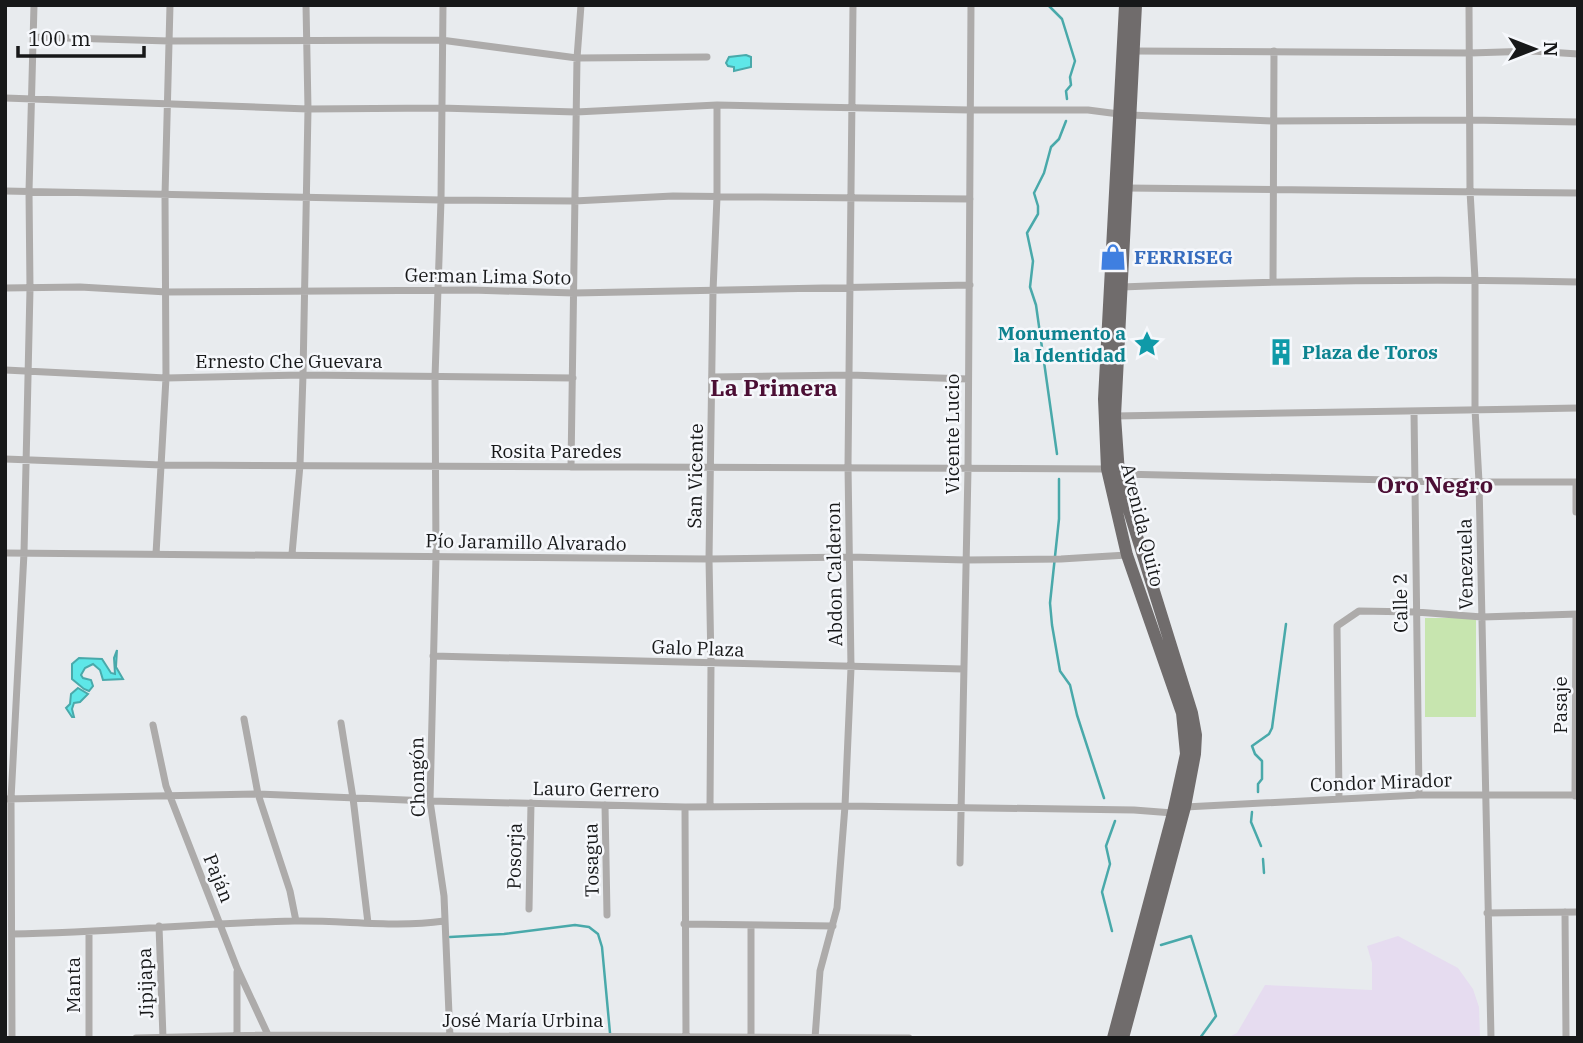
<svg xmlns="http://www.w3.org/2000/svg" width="1583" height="1043" font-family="'IBM Plex Serif',serif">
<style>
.industrial{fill:#e6dcf0}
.green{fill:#c7e5af}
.water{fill:#5ee7e8;stroke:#49a9aa;stroke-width:2}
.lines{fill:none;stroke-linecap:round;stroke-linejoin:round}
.stream{stroke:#49a9aa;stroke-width:2.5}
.minor{stroke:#adabaa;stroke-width:7}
.trunk{stroke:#706c6c;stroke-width:12}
.labels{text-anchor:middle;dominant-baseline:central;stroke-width:5;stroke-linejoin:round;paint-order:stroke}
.shop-label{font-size:19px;font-weight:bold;fill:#366cbe;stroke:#f6f8fc;text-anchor:start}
.street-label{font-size:19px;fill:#171819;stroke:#f6f8fc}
.culture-label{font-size:19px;font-weight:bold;fill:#0d838f;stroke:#f6f8fc;text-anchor:end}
.quarter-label{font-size:23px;font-weight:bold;fill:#4b0e34;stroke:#f6f8fc}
</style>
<rect width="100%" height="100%" fill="#e8ebee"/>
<path class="industrial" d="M 1398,936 L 1458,968 L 1473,989 L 1479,1007 L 1480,1038 L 1227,1038 L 1237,1033 L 1265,985 L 1372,990 L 1372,963 L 1367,946 Z"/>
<path class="green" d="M 1425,618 L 1476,618 L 1476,717 L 1425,717 Z"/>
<path class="water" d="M 746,55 L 751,57 L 751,67 L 734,71 L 734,67 L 728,66 L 726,63 L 729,57 Z
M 117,650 L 116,667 L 123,679 L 103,680 L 100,670 L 93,664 L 85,668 L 81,675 L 83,678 L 91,680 L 93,686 L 89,691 L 84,689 L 72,679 L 72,664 L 79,658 L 102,659 L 111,673 L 115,674 L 114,658 Z
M 78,688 L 88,694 L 80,702 L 74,703 L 72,709 L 74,717 L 72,717 L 66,708 L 70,704 L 71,694 Z"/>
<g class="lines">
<path class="stream" d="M 1048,5 L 1062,19 L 1075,61 L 1070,77 L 1071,85 L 1066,91 L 1067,99
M 1057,454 L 1036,305 L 1030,287 L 1033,261 L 1027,233 L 1038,214 L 1038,206 L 1034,193 L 1044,173 L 1051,147 L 1059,139 L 1066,121
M 1059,479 L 1059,519 L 1050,603 L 1052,625 L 1060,671 L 1070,685 L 1077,715 L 1104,798
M 1258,792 L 1258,784 L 1262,779 L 1262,761 L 1255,754 L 1252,746 L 1269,734 L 1272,728 L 1286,624
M 1252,812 L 1251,822 L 1261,846
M 1263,859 L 1264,873
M 1112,931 L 1102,892 L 1110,864 L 1106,846 L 1115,821
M 450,937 L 504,934 L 575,925 L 589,927 L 598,934 L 602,947 L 610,1033
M 1161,945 L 1191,936 L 1216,1016 L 1200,1038"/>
<path class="minor" d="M 443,5 L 441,200 L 435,377 L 436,556 L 430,801 L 444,896 L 450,1038
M 1469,5 L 1470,191 L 1475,279 L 1475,409 L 1479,482 L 1491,1038
M 33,37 L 169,41 L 441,40 L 577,58 L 707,57
M 1134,51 L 1470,53 L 1532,51 L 1578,54
M 5,98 L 308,109 L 440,108 L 576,112 L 717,105 L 970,110 L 1088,110 L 1119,114
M 1130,115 L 1272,121 L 1470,120 L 1578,122
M 1126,188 L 1578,193
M 5,191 L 441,200 L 574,201 L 673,196 L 970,199
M 1273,282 L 1274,51
M 1122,287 C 1274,281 1426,278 1578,282
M 5,288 L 80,287 L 167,292 L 471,290 L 574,293 L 970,285
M 5,370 L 166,378 L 303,375 L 573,378
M 712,377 L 850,375 L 968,379
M 1414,411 L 1419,795
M 1115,416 L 1578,408
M 5,459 L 162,465 L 1107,469
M 571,467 L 577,58 L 581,5
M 1119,474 L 1479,482 L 1578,482
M 1576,482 L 1576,512
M 5,553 L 709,559 L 850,557 L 966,560 L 1061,559 L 1127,555
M 156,554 L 166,378 L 165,195 L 170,5
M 292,554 L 300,465 L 303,375 L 308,109 L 306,5
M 433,656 L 963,669
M 244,719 L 258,794 L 290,891 L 296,921
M 341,723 L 353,798 L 368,923
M 153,725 L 166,786 L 237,968 L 269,1037
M 1575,796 L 1576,615
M 5,799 L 258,794 L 430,801 L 685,807 L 845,806 L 1134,810 L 1173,813 L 1185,807 L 1419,795 L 1578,795
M 1339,799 L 1337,626 L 1359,611 L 1416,612 L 1482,617 L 1578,614
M 605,805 L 607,915
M 710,806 L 711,664 L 709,559 L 713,291 L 717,197 L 717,105
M 685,807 L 686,1036
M 960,863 L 968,469 L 971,5
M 529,909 L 531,803
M 1565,912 L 1566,1038
M 1487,913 L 1578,912
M 684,924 L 833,926
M 159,926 L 163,1038
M 89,933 L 89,1038
M 12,934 C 106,933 200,923 294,921 C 344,920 394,928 444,921
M 237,972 L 237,1037
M 751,1036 L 751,926
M 12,1038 L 11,799 L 24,553 L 30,289 L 29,191 L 34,5
M 136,1038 L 269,1035 L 909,1038
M 815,1038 L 820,971 L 837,908 L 845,806 L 851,668 L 848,466 L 853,5"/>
<path class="trunk" d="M 1113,1038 L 1173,813 L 1186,754 L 1182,713 L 1127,555 L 1107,469 L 1104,399 L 1125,5
M 1123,1038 L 1185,807 L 1195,754 L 1196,735 L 1192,713 L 1126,501 L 1119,474 L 1115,416 L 1136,5"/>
</g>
<defs>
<symbol id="shop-bare" viewBox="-9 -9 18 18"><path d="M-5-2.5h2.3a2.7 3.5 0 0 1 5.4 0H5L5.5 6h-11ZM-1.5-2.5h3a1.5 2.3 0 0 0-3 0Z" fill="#3f7fe0" stroke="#f6f8fc" stroke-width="2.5" paint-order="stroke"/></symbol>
<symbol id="sight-bare" viewBox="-9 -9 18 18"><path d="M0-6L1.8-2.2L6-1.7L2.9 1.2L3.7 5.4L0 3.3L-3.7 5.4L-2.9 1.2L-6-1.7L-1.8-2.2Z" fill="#0f9aa8" stroke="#f6f8fc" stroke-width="2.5" paint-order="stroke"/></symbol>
<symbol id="building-bare" viewBox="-9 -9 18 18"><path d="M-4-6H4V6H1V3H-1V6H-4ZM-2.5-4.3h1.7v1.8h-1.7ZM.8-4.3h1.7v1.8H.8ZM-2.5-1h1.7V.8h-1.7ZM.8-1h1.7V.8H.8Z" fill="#0f9aa8" stroke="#f6f8fc" stroke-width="2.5" paint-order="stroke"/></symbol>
</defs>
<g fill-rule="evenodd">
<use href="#shop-bare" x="1094" y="238" width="38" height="38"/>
<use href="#sight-bare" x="1128" y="325" width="38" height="38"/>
<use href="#building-bare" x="1262" y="333" width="38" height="38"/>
</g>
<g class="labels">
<g class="shop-label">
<text x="1134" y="257">FERRISEG</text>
</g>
<g class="street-label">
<text transform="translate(488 276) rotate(1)">German Lima Soto</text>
<text x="289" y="361">Ernesto Che Guevara</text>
<text transform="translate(952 434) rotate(-90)">Vicente Lucio</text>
<text x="556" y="451">Rosita Paredes</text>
<text transform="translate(695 476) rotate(-89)">San Vicente</text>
<text transform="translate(1143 525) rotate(76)">Avenida Quito</text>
<text transform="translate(526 542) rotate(1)">Pío Jaramillo Alvarado</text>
<text transform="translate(1465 564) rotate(-91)">Venezuela</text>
<text transform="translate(834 574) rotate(-91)">Abdon Calderon</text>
<text transform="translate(1400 603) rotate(-91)">Calle 2</text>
<text transform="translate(698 648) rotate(2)">Galo Plaza</text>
<text transform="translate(1560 705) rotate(-90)">Pasaje</text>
<text transform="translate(417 777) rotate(-91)">Chongón</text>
<text transform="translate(1381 782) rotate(-2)">Condor Mirador</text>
<text transform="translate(596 789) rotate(1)">Lauro Gerrero</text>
<text transform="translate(514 856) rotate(-89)">Posorja</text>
<text transform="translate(591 860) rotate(-91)">Tosagua</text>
<text transform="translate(219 878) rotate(68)">Paján</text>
<text transform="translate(145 983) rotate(-92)">Jipijapa</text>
<text transform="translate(73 985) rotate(-90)">Manta</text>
<text x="523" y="1020">José María Urbina</text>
</g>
<g class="culture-label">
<text x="1126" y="333">Monumento a<tspan x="1126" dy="22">la Identidad</tspan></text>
<text x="1302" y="352" text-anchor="start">Plaza de Toros</text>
</g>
<g class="quarter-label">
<text x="774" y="387">La Primera</text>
<text x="1435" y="484">Oro Negro</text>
</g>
</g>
<rect width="1583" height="1043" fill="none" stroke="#171819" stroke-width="14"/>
<g transform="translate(1534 49) rotate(90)" stroke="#f6f8fc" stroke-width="5" paint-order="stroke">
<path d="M0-5L12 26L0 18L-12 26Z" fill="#171819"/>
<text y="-10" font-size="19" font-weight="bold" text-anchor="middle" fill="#171819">N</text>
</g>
<path d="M18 46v10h126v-10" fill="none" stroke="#171819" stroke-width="3.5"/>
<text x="28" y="46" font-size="21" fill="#171819" stroke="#f6f8fc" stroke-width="5" paint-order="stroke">100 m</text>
</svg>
